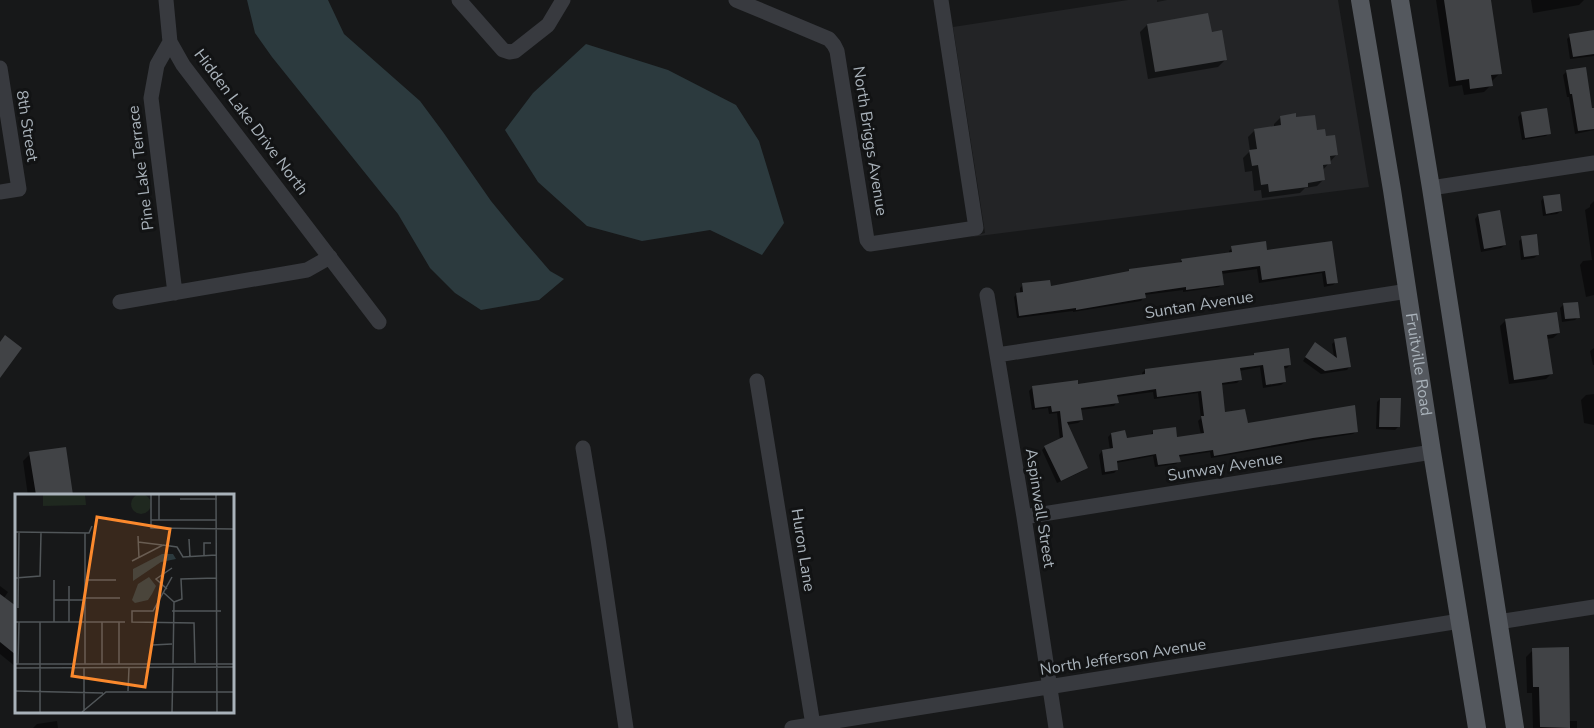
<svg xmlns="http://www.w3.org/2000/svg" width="1594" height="728" font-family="'Nunito Sans',sans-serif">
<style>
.built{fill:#232426}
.water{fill:#2c3a3e}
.shadow{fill:#0007}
.building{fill:#414346}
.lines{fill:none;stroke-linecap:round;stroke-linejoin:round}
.minor{stroke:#383a3f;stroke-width:15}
.major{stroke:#54585e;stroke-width:18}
.labels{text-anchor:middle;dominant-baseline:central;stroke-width:6;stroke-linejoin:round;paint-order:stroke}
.street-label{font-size:16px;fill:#a9b2ba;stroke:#121314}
.inset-road{fill:none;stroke:#515659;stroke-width:1.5}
.view{fill:#fb892d;fill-opacity:0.15;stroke:#fb892d;stroke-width:3}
.inset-edge{fill:none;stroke:#a9b2ba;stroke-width:3}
</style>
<rect width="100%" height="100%" fill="#171819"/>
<path class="built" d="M 1128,0 L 1157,0 L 1157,2 L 1167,0 L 1338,0 L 1369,187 L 971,237 L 985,233 L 953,27 Z"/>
<path class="water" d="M 247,0 L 328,0 L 344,34 L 420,101 L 443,132 L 491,201 L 518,234 L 550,271 L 564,279 L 539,300 L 481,310 L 455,293 L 430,268 L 398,214 L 272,57 L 255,33 Z
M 586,44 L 668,70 L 736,105 L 759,141 L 784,223 L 762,255 L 710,230 L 642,241 L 587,226 L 538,182 L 505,130 L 533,93 Z"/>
<path class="shadow" d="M 1436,0 L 1489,0 L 1500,73 L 1493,80 L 1491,81 L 1491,85 L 1484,92 L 1464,95 L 1462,85 L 1449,87 Z
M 1531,0 L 1584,0 L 1579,5 L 1533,13 Z
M 1147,25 L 1210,34 L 1225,60 L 1218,67 L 1148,79 L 1140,32 Z
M 1594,32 L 1594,56 L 1570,59 L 1567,39 L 1570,36 Z
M 1566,72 L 1591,110 L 1594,109 L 1594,130 L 1575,134 L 1569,97 L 1567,97 L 1563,75 Z
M 1521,114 L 1549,133 L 1546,136 L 1522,140 L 1518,117 Z
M 1281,117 L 1295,119 L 1316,132 L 1325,138 L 1337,154 L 1322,171 L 1323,180 L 1317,186 L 1305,188 L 1300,193 L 1262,198 L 1261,190 L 1254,191 L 1252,171 L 1245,172 L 1243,158 L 1250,151 L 1248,137 L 1255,130 L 1274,128 L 1274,124 Z
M 1544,197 L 1561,211 L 1557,214 L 1543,216 L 1541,201 Z
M 1594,201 L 1594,295 L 1586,297 L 1580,265 L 1583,261 L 1592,260 L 1585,210 L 1590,207 L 1590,205 Z
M 1478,215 L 1505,245 L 1501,248 L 1481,252 L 1475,219 Z
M 1522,238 L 1538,255 L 1534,258 L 1521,260 L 1519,241 Z
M 1330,242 L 1337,282 L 1333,285 L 1324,287 L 1322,273 L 1259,283 L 1257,269 L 1221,274 L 1222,284 L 1219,287 L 1183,292 L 1183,290 L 1144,295 L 1144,297 L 1141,301 L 1073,312 L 1073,311 L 1017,318 L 1014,297 L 1017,294 L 1020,294 L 1020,288 L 1023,285 L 1049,287 L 1178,264 L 1182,260 L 1229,254 L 1229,251 L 1232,248 L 1266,252 Z
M 1563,305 L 1578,317 L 1575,320 L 1562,322 L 1560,308 Z
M 1505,321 L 1559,333 L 1553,338 L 1546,339 L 1551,374 L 1546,379 L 1509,384 L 1500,326 Z
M 1335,341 L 1350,366 L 1347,370 L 1321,374 L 1303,361 L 1312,347 L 1334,357 L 1332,344 Z
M 1594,348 L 1594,365 L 1593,365 L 1590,351 Z
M 1254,354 L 1290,365 L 1287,368 L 1283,369 L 1285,382 L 1281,385 L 1263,388 L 1260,367 L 1239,371 L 1240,380 L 1237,383 L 1221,385 L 1224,414 L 1247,425 L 1357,431 L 1353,434 L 1308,441 L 1211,458 L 1210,452 L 1178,457 L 1179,461 L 1176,464 L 1155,467 L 1153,456 L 1116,463 L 1117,470 L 1114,473 L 1102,475 L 1099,455 L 1102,451 L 1110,450 L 1108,437 L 1111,434 L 1125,440 L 1150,435 L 1154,431 L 1176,438 L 1201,435 L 1198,421 L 1201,418 L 1198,393 L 1154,399 L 1153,392 L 1116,397 L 1117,402 L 1114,406 L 1080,410 L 1082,420 L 1078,423 L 1066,425 L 1086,467 L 1083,471 L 1057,483 L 1042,450 L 1045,447 L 1060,440 L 1057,413 L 1049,414 L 1048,408 L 1032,410 L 1029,391 L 1033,387 L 1077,385 L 1142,376 L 1142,373 L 1145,370 L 1252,357 Z
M 1594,394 L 1594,425 L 1584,423 L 1581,400 L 1586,395 Z
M 1380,399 L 1398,427 L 1395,430 L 1376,429 L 1377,402 Z
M 65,448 L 72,496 L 28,496 L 23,461 L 30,454 Z
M 0,586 L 8,592 L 4,598 L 16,608 L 16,667 L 0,654 Z
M 1533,650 L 1569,721 L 1577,721 L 1577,728 L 1533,728 L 1532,693 L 1527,693 L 1526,657 Z
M 57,721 L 58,728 L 33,728 L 37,724 Z"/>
<path class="building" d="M 1444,0 L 1491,0 L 1502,74 L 1491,75 L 1493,86 L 1470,89 L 1469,79 L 1456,81 Z
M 1208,13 L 1212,32 L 1222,30 L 1227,60 L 1155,72 L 1147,24 Z
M 1594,30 L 1594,54 L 1573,57 L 1569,34 Z
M 1586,67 L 1592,108 L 1594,108 L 1594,129 L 1578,131 L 1572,94 L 1570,94 L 1566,70 Z
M 1547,108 L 1551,134 L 1525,138 L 1521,112 Z
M 1296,113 L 1296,117 L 1315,115 L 1317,130 L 1325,129 L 1326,136 L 1335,135 L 1338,155 L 1330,156 L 1331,164 L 1323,165 L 1325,180 L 1308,183 L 1308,187 L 1269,192 L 1268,184 L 1261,185 L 1258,165 L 1252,166 L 1249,150 L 1257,149 L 1254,129 L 1281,125 L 1280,116 Z
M 1560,194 L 1562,211 L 1546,214 L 1543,196 Z
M 1500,210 L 1506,245 L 1484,249 L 1478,214 Z
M 1537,234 L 1539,255 L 1524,257 L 1521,236 Z
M 1266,241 L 1267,250 L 1332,241 L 1338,283 L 1327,284 L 1325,271 L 1262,280 L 1260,266 L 1222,271 L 1224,285 L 1186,290 L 1186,287 L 1145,293 L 1146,298 L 1076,310 L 1076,308 L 1019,316 L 1016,293 L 1023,292 L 1022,283 L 1050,280 L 1051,286 L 1129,271 L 1129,269 L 1182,262 L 1181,259 L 1232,252 L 1231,246 Z
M 1578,302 L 1580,318 L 1565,319 L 1563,303 Z
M 1557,312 L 1560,333 L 1547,335 L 1553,374 L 1514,380 L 1505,319 Z
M 5,335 L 22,348 L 0,378 L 0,342 Z
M 1346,337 L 1351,367 L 1325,371 L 1305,357 L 1315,342 L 1337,358 L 1334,339 Z
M 1289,348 L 1291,365 L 1284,366 L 1286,382 L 1266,385 L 1263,365 L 1240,368 L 1242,380 L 1222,383 L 1225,412 L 1245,409 L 1248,423 L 1355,405 L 1358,432 L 1313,438 L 1214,456 L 1213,450 L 1179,455 L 1181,462 L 1158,465 L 1156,454 L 1117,461 L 1118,470 L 1105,472 L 1102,450 L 1113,448 L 1111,433 L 1125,430 L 1127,438 L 1153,434 L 1153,430 L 1176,427 L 1177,437 L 1204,433 L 1201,416 L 1204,416 L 1201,391 L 1157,397 L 1156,389 L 1117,395 L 1119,403 L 1081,408 L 1083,420 L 1067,422 L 1088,468 L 1061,481 L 1044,446 L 1063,437 L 1060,411 L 1052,412 L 1051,406 L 1035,408 L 1032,386 L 1078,380 L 1078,384 L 1145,374 L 1145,369 L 1254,355 L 1254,353 Z
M 1380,398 L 1401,398 L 1400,427 L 1379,427 Z
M 66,447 L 73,495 L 36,495 L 29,452 Z
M 0,594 L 16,606 L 16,655 L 0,642 Z
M 1569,647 L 1570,728 L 1540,727 L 1539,687 L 1533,687 L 1532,648 Z"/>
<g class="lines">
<path class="minor" d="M 166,0 L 170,42 L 183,65 L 379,322
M 459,0 L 503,50 L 509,52 L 515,51 L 548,25 L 563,0
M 736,0 L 829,39 L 834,45 L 837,51 L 867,240 L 870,244 L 976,228 L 941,0
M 170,42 L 157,65 L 151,98 L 175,293
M 0,68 L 19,189 L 0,192
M 1431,188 L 1594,163
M 987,295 L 1024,517 L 1056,728
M 120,302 L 307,270 L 330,257
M 997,355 L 1408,291
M 757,381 L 813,725
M 583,448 L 598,539 L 626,728
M 1024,517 L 1432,452
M 1498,622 L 1594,607
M 792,728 L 1460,621"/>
<g class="major">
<path id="s1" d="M 1360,0 L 1392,190 L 1432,452 L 1477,728"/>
<path d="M 1400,0 L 1431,188 L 1515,728"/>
</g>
</g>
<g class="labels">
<g class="street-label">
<text transform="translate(251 122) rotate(53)">Hidden Lake Drive North</text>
<text transform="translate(27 126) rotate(81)">8th Street</text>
<text transform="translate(870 141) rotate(81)">North Briggs Avenue</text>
<text transform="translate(141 168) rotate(-97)">Pine Lake Terrace</text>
<text transform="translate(1199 305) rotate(-9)">Suntan Avenue</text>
<text stroke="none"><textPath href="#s1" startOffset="369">Fruitville Road</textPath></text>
<text transform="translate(1225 467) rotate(-9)">Sunway Avenue</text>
<text transform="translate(1040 508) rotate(81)">Aspinwall Street</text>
<text transform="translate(803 550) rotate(81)">Huron Lane</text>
<text transform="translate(1123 657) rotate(-9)">North Jefferson Avenue</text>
</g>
</g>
<g transform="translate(15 494)">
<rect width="219" height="219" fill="#171819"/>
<path d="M116 10a10 10 0 1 1 20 0a10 10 0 1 1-20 0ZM 28,1 L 70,1 L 71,11 L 28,12 Z" fill="#1f281f"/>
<path d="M 147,60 L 158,60 L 161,65 L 146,68 L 118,87 L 118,75 ZM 134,83 L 141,92 L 137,100 L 133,106 L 120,109 L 117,106 L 123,90 Z" fill="#2c3a3e"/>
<path class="inset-road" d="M 136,1 L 136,34 L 219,35M 144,1 L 144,26M 201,1 L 202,218M 165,5 L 202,5M 136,26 L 201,26M 0,38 L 74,39 L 77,32M 70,39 L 70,170M 123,42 L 124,64M 174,45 L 175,63M 123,48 L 147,51M 189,61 L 189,49 L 196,49M 117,67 L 148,51 L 162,53 L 168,63 L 201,61M 157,83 L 138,117 L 117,117 L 117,128 L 179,129 L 180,169M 0,84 L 25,82 L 26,39M 70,86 L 101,86M 152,95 L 141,85 L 157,74M 149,99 L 159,108 L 158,170M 70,104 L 105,104M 39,106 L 70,106M 159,108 L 167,105 L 166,85 L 201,84M 3,114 L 4,39M 157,117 L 206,117M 0,128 L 110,128M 25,128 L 25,218M 39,128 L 39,86M 54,128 L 54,92M 87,128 L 87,170M 137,151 L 157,150M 0,170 L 219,170M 3,170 L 4,128M 104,170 L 104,128M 0,174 L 219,173M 69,174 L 69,217M 0,197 L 88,199M 113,197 L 114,174M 67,218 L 91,198 L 219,198M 157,218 L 158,174"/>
<path class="view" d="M 82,23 L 155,35 L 130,193 L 57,182 Z"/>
<rect width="219" height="219" class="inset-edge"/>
</g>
</svg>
